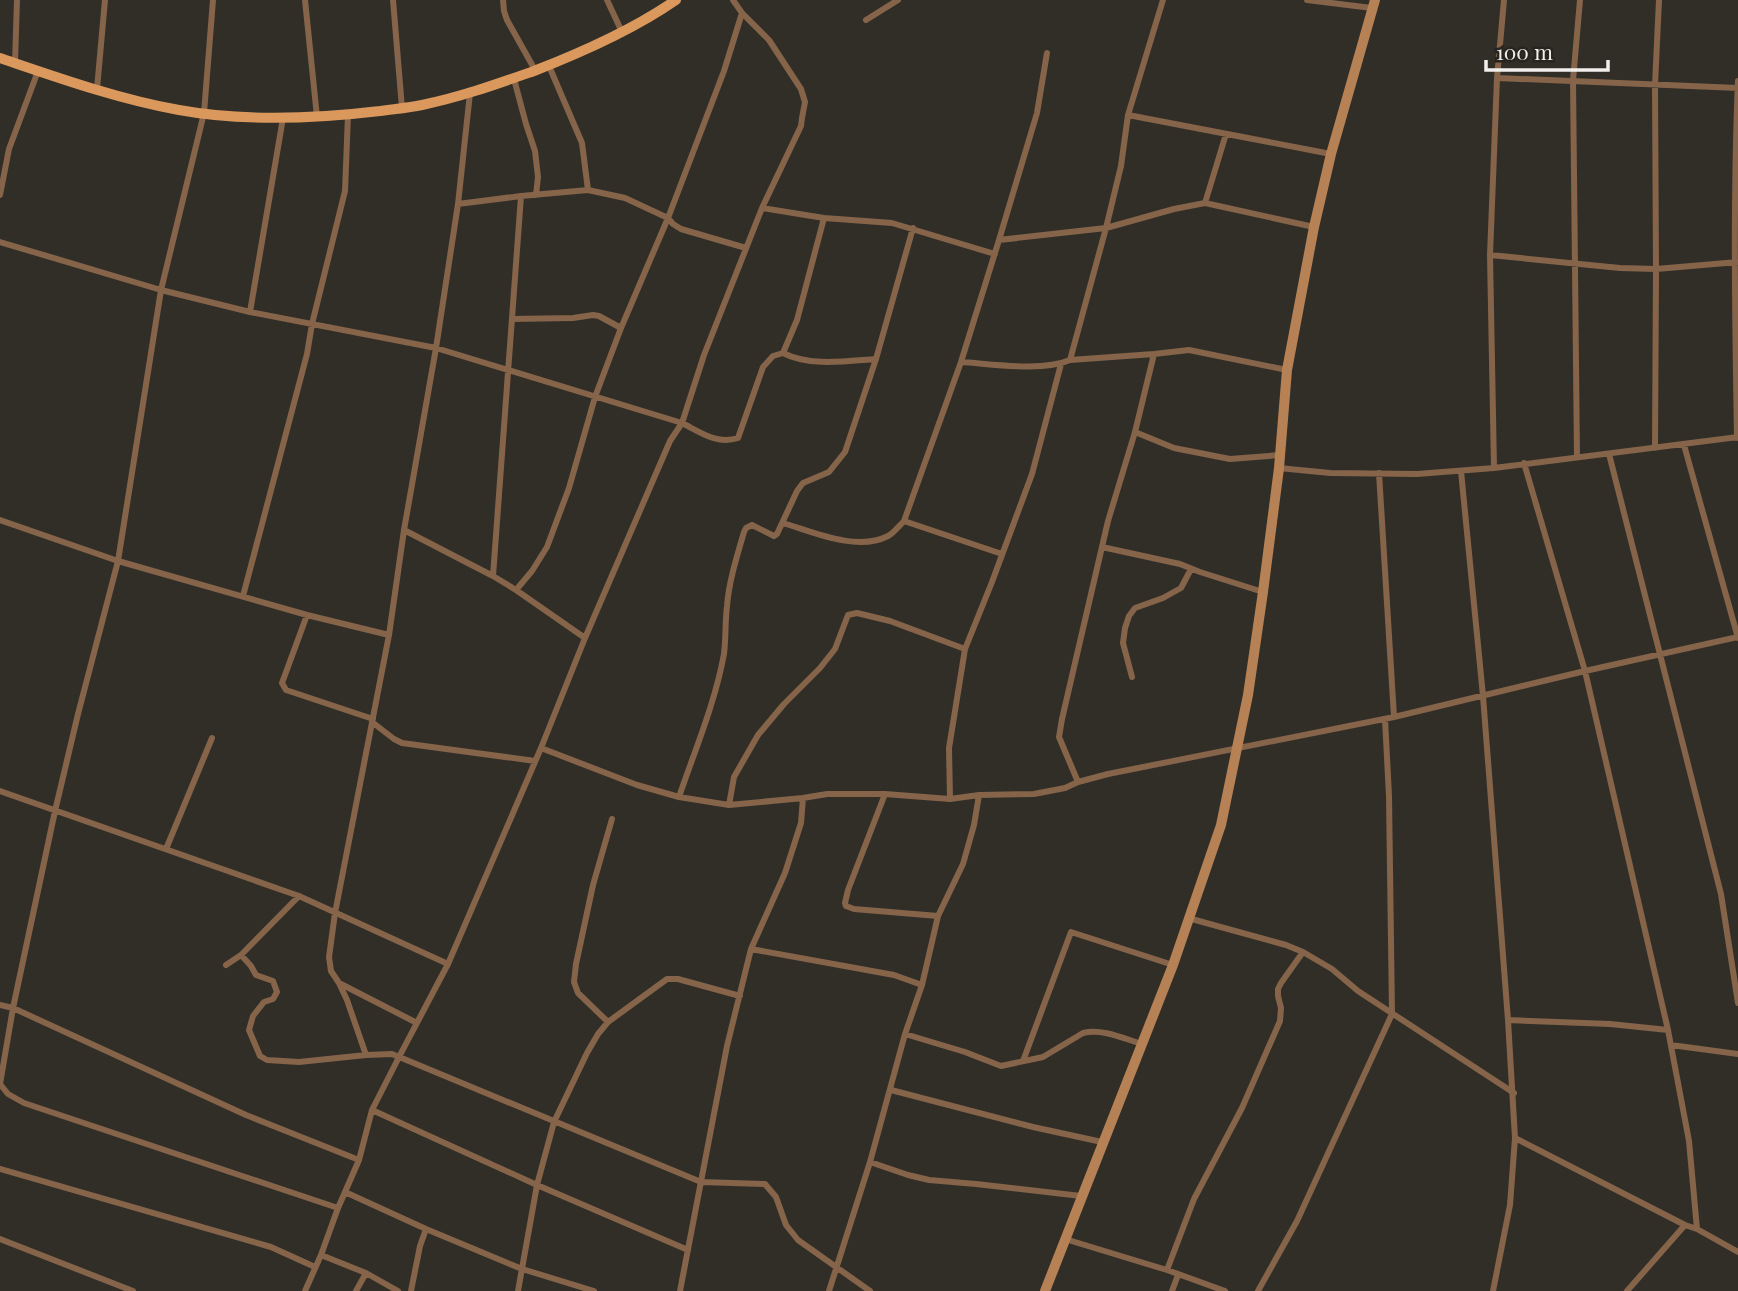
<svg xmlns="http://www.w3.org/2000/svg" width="1738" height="1291" font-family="'Playfair Display',serif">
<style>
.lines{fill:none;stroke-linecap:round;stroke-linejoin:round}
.street{stroke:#856449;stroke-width:6}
.secondary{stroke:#b68255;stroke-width:10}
.primary{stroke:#db985d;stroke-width:10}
</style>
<rect width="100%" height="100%" fill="#312e28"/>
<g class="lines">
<path class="street" d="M 305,0 L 317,117
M 393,0 L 402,108
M 503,0 L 504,11 L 507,20 L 535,70
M 607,0 L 622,32
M 1307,0 L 1372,8
M 866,20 L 898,0
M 15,63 L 17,0
M 549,66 L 582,143 L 588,190
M 1497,78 L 1738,88
M 514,79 L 526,124 L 535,151 L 538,177 L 536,195
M 97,89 L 105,0
M 470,93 L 458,204 L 436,348 L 404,530 L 389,635 L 335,913 L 329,957 L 331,971 L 339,983 L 347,1000 L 366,1055 L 392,1054 L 701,1182 L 765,1184 L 776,1197 L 786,1225 L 798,1240 L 870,1291
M 1128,115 L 1331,154
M 0,195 L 9,149 L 38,71
M 1205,203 L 1314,227
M 458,204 L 521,196 L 588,190 L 625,198 L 668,218 L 673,224 L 681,229 L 746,248
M 762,208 L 824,218 L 892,223 L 995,254
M 824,218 L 797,320 L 783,353 C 810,367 847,361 876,359
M 999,240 L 1106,228 L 1174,209 L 1205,203 L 1226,134
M 0,242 L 161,290 L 250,312 L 436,348 L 682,423 C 700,432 717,445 738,438 L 763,367 L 773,356 L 783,353
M 1490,255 L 1620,268 L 1656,269 L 1738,262
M 250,312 L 283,118
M 512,319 L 573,318 L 593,315 L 599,316 L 621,328
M 1070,360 L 1106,228 L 1121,166 L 1128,115 L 1163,0
M 961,362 C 993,364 1042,372 1070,360 L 1154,354 L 1189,350 L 1287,370
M 1135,432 L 1174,448 L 1230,459 L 1280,455
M 1737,438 C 1735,319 1733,200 1738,81
M 1684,445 L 1738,638
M 1655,448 L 1656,269 L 1655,85 L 1659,0
M 1609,454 L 1721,894 L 1738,1003
M 1577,457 L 1573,80 L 1580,0
M 1524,463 L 1585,671 L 1668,1030 L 1689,1141 L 1697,1229
M 1279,468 L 1330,473 L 1417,474 L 1494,468 L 1738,437
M 1494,468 L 1490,255 L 1497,78 L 1504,0
M 1461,471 L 1483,696 L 1508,1020 L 1515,1138 L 1510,1205 L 1493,1291
M 1379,473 L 1394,717
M 0,520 L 118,561 L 307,615 L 389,635
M 904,521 L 1002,554
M 783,523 C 813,532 857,552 888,536 C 894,533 899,526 904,521 L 961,362 L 999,240 L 1037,113 L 1047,53
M 404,530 L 493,576 L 516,590 L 585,638
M 1102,547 L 1180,564 L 1200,572 L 1263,592
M 493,576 L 521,196
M 516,590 L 532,571 L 547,547 L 569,488 L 595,397 L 621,328 L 668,218 L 724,71 L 742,13
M 243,596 L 307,354 L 312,324 L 345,191 L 348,115
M 307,615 L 282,683 L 286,690 L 373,719
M 1132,677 L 1123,643 L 1125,628 L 1129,616 L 1135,608 L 1163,598 L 1181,588 L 1191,569
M 372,722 L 394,739 L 402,743 L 535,761
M 541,748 L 637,785 L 679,797 L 729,805 L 803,798 L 827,794 L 885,794 L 950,799 L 979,795 L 1034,794 L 1065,788 L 1078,782 L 1108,774 L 1394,717 L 1585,671 L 1738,637
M 1078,782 L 1059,737 L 1062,719 L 1108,521 L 1135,432 L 1154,354
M 0,791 L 299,896 L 448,964
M 885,794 L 848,890 L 845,903 L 846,906 L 854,909 L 938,916
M 679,797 C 695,750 715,703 724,654 C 726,638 725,622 727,606 C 729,581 737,556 744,532 L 746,528 L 752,525 L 774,536 L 777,534 L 797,491 L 803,483 L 829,472 L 845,452 L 876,359 L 913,228
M 950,799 L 949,748 L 965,649 L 992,582 L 1032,474 L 1061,364
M 729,805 L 734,777 L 758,735 L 784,704 L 820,668 L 835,649 L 848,615 L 857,613 L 890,621 L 965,649
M 166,849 L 212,738
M 1188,918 L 1286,945 L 1303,952 L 1332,969 L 1358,991 L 1514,1093
M 751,949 L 894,975 L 922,985
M 241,955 L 251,966 L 256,975 L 273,981 L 277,992 L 273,999 L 264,1002 L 253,1016 L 249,1030 L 260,1056 L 267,1060 L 299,1062 L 366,1055
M 226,965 L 241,955 L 299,896
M 339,983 L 417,1023
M 0,1005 L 13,1008 L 246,1115 L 359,1160
M 1508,1020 L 1610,1024 L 1668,1030
M 608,1022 L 578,993 L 574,982 L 576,964 L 593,885 L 612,819
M 905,1034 L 965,1052 L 1001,1066 L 1043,1057 L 1083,1033 C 1102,1028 1125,1039 1142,1044
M 1671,1045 L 1738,1054
M 1023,1061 L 1071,932 L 1173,965
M 0,1084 L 13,1008 L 55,811 L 78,714 L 118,561 L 161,290 L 204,113 L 213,0
M 0,1084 L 8,1094 L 24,1103 L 338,1208
M 891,1090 L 1033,1127 L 1102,1142
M 372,1110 L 537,1185 L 688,1250
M 1515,1138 L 1685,1225 L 1697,1229 L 1738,1252
M 870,1162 L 908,1175 L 929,1180 L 976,1184 L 1081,1196
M 0,1169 L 271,1247 L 315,1267
M 345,1192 L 426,1229 L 522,1269 L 594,1291
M 0,1239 L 133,1291
M 1065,1239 L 1167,1270 L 1225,1291
M 321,1255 L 366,1273 L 398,1291
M 1167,1270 L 1194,1199 L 1242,1108 L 1280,1021 L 1281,1008 L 1278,996 L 1278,989 L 1281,983 L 1303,952
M 305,1291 L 321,1255 L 338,1208 L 359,1160 L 372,1110 L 399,1057 L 448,964 L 541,748 L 585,638 L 670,441 L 682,423 L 704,355 L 762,208 L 801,126 L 802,118 L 805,102 L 801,89 L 769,40 L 742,13 L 733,0
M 356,1291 L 366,1273
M 411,1291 L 420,1246 L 426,1229
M 518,1291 L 537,1185 L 554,1122 L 587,1053 L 598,1034 L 608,1022 L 667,979 L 678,979 L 740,996
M 680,1291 L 727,1046 L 751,949 L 785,873 L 801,823 L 803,798
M 829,1291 L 870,1162 L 905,1034 L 922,985 L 938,916 L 963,864 L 974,825 L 979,795
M 1172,1291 L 1178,1275
M 1258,1291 L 1297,1221 L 1392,1014 L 1389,796 L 1385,719
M 1627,1291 L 1685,1225"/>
<path class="secondary" d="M 1045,1291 L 1173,965 L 1221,825 L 1248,695 L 1263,592 L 1279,468 L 1287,370 L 1314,227 L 1331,154 L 1375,0"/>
<path class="primary" d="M 0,58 C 59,78 118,99 179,110 C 245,122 313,119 380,111 C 394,109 408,108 422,105 C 461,97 497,84 534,71 C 583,52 633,30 676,0"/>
</g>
<path d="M1486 60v10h122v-10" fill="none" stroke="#f1efeb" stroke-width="3.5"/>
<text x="1496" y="60" font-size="21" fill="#f1efeb" stroke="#28241f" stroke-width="5" paint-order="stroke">100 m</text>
</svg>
